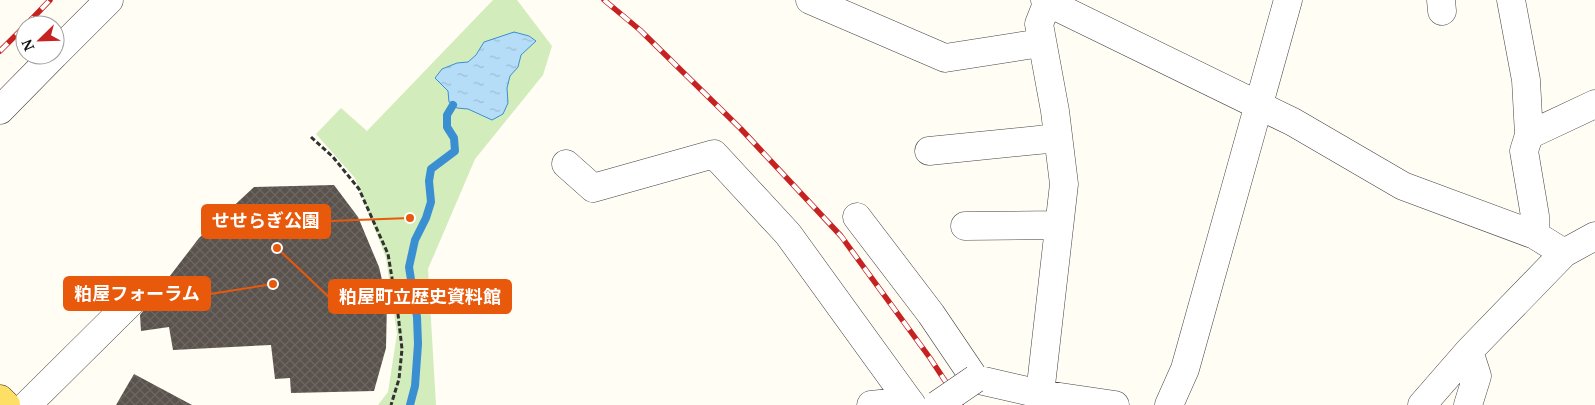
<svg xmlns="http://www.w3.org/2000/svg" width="1595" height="405" font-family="'Noto Serif','Noto Sans JP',serif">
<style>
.park{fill:#d2ecbb}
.water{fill:url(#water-ripples);stroke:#3a8fd2}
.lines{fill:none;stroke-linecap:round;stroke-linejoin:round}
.stream{stroke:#3a8fd2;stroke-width:8}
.building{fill:url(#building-cross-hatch)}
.minor-casing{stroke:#434343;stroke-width:29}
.major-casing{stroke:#212121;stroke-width:29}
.path{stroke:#323232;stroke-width:3;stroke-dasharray:5 2.5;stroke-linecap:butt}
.minor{stroke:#fff;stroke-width:28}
.major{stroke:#fddf66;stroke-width:28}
.rail-casing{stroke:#c72222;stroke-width:5.5}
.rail{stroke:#fff;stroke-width:4;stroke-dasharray:11;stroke-linecap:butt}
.minor-bridge-casing{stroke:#434343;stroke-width:29;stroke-linecap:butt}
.minor-bridge{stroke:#fff;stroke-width:28}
.leader{fill:none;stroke:#e8590c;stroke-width:2}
.callout-dot{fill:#e8590c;stroke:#fff;stroke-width:2}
.callout{fill:#e8590c;stroke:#e8590c;stroke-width:2}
.callout-label{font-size:18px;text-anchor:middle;font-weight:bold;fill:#fff}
</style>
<defs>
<pattern id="water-ripples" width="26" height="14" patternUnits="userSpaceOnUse" patternTransform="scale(1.25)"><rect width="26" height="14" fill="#b6ddf8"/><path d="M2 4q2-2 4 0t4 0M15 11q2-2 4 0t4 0" fill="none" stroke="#9bbdd4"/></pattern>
<pattern id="building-cross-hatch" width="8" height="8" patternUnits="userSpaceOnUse" patternTransform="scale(1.25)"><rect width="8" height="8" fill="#5a524c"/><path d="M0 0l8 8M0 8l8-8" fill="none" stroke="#6d6661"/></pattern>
</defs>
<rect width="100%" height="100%" fill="#fffdf4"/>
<path class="park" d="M 493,0 L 517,0 L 552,46 L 543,75 L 475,159 L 428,269 L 436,405 L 378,405 L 388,392 L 397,334 L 386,258 L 355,178 L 316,134 L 341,108 L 367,131 Z"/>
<path class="water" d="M 514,32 L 529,36 L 536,41 L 521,55 L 518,67 L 510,76 L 507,88 L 508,103 L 503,114 L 492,120 L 468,109 L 457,108 L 449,102 L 448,91 L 435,78 L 442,69 L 457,63 L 468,62 L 476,55 L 484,42 Z"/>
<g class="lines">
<path class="stream" d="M 410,405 L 415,386 L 418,344 L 417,317 L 409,267 L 415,240 L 426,218 L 431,202 L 429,181 L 431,169 L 455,151 L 454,138 L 447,127 L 447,115 L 453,105"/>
</g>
<path class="building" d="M 334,185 L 358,217 L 379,267 L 387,301 L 386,348 L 374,391 L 291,393 L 290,378 L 275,379 L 271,345 L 173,350 L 169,327 L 141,331 L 140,315 L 199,238 L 254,187 Z
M 134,374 L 192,405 L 116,405 Z"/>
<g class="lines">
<defs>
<path id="minor" d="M 810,0 L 945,58 L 1041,43
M 1045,0 L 1059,8 L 1293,122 L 1403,186 L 1535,235 L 1564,253
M 1441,0 L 1442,11
M 1511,0 L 1526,80 L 1529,135 L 1524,151 L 1535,216 L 1535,235
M 55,54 L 109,0
M 0,110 L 54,55
M 1529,135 L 1595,104
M 929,151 L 1058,138
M 566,164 L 593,188 L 714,154 L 788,234 L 909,401
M 857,217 L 931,314 L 975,379 L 1040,394 L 1115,405
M 965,226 L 1059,225
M 1040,394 L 1064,184 L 1055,111 L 1039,24 L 1048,1
M 27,405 L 134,299
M 871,405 L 909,401 L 912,405
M 1169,405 L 1185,369 L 1288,0
M 1422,405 L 1469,351 L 1564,253 L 1595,236
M 1468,405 L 1477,376 L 1469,351"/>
<path id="major" d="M 0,399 L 6,405"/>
</defs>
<use href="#minor" class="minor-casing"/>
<use href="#major" class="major-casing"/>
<path class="path" d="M 311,137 L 333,157 L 359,189 L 388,254 L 398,314 L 402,349 L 399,379 L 391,405"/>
<use href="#minor" class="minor"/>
<use href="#major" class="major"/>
<defs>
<path id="rail" d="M 604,0 L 640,30 L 741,129 L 841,236 L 930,358 L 961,405
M 26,25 L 50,0
M 0,51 L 25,26"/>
</defs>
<use href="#rail" class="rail-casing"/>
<use href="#rail" class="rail"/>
<defs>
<path id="minor-bridge" d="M 937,405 L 975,379"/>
</defs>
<use href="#minor-bridge" class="minor-bridge-casing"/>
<use href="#minor-bridge" class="minor-bridge"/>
</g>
<path class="leader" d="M410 218L330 221M273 284L210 294M277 248L329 297"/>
<g class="callout-dot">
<circle cx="410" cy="218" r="5"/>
<circle cx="273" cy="284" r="5"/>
<circle cx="277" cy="248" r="5"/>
</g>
<g class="callout">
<rect x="202" y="205" width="128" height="33" rx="5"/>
<rect x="64" y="277" width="146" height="33" rx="5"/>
<rect x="329" y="280" width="182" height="33" rx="5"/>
</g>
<g class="callout-label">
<text x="266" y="227">せせらぎ公園</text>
<text x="137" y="300">粕屋フォーラム</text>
<text x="420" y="303">粕屋町立歴史資料館</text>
</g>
<g transform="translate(40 40) rotate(247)"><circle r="24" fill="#ffffff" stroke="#9f9f9f"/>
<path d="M0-4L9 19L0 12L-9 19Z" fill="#c72222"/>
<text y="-8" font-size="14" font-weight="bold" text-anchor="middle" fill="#101010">N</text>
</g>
</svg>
